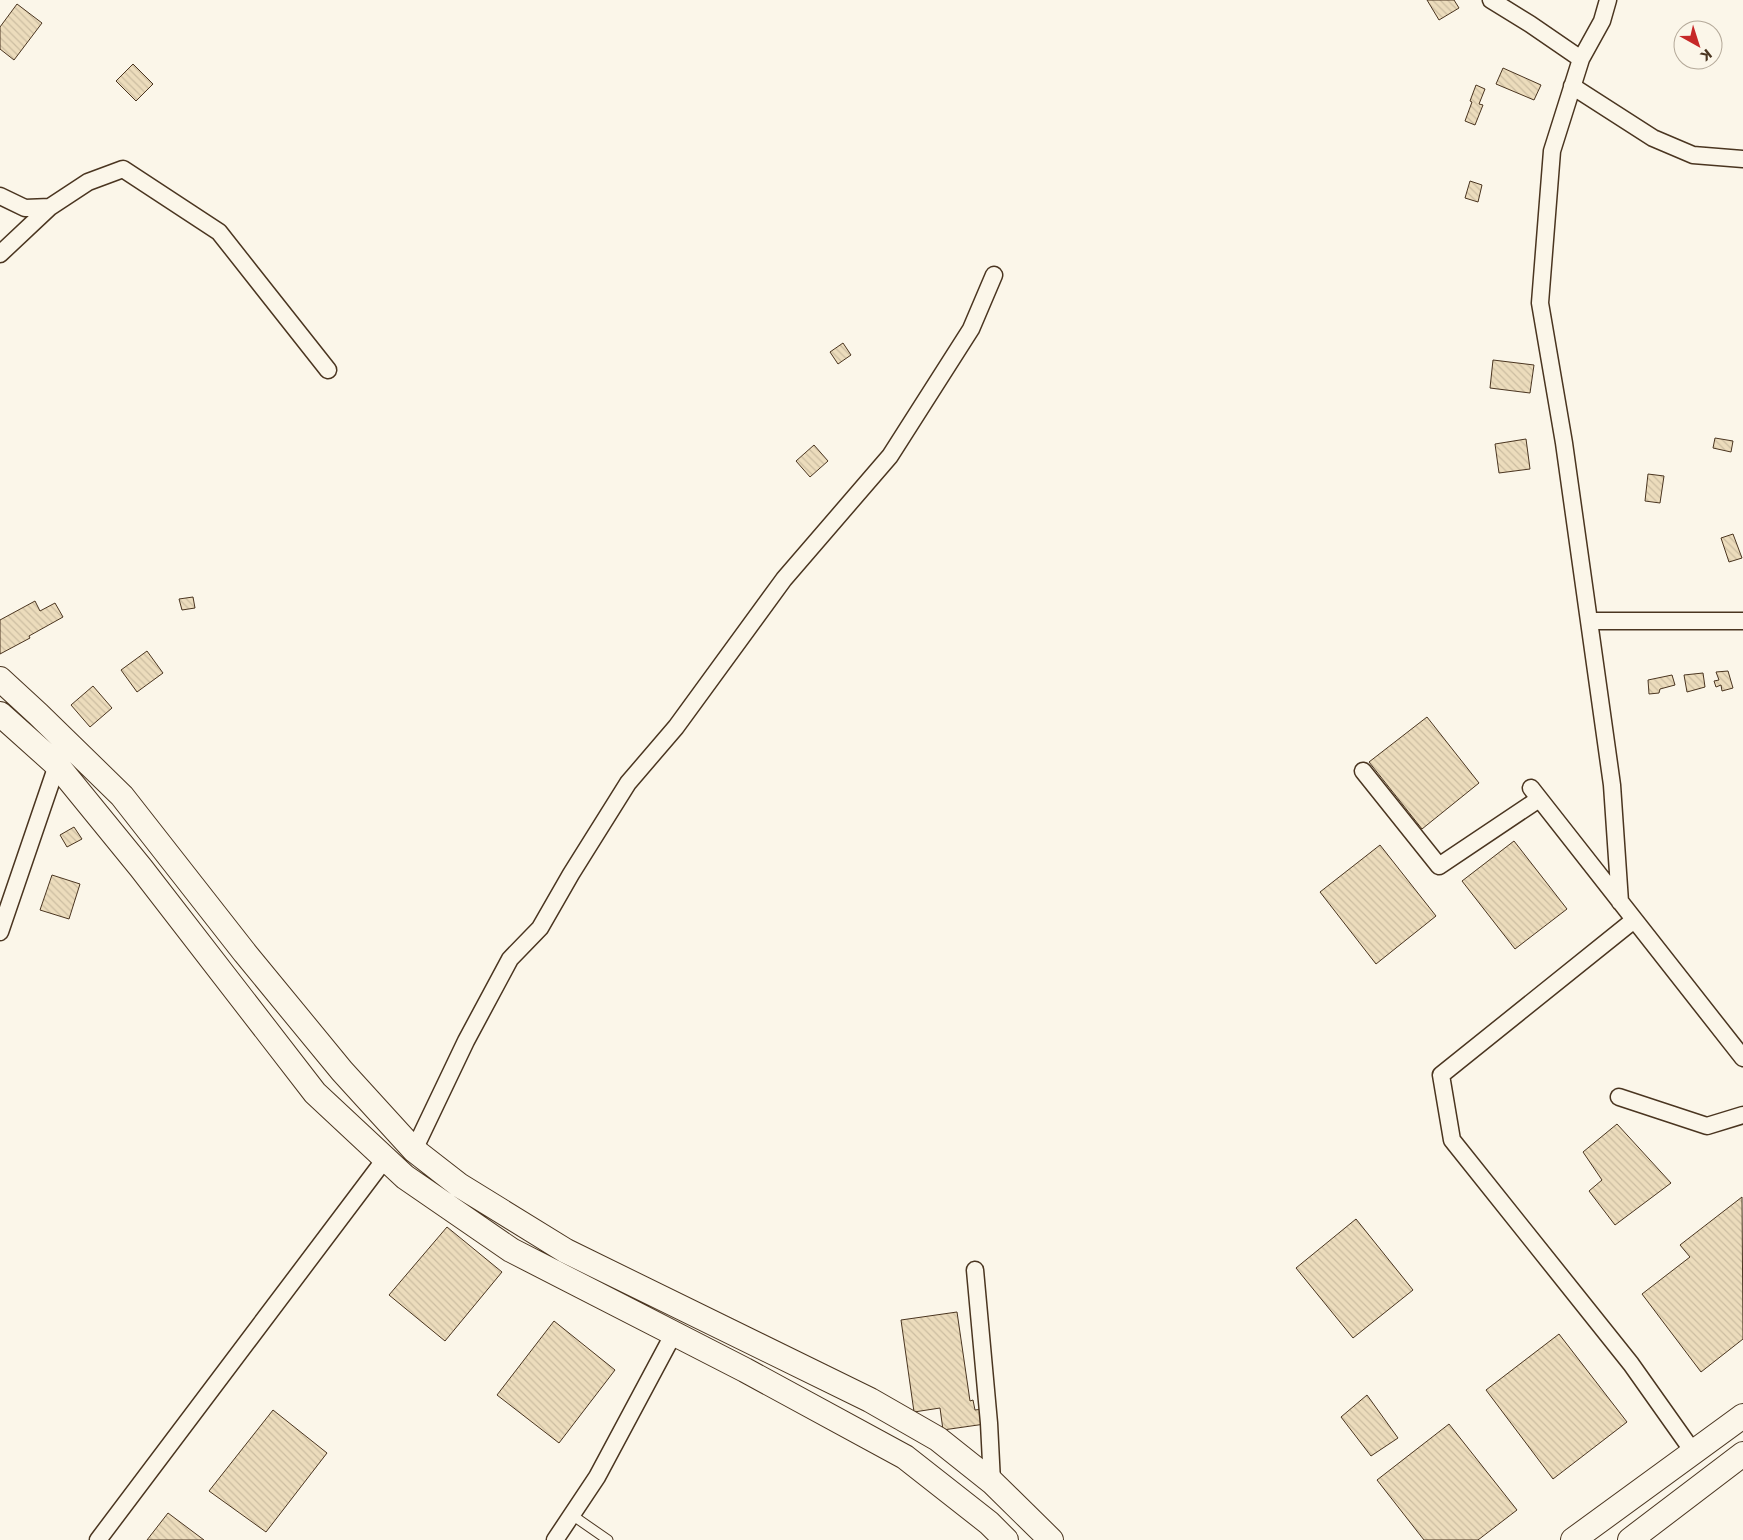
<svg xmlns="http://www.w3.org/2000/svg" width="1743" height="1540" font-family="Poppins,sans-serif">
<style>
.building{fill:url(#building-back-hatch);stroke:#4a3520}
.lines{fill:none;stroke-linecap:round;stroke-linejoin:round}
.lane-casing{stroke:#4a3520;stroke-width:11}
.street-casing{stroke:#4a3520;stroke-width:19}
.secondary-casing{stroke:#4a3520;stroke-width:26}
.lane{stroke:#fbf6e9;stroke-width:9}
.street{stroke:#fbf6e9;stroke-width:16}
.secondary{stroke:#fbf6e9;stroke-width:24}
</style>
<defs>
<pattern id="building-back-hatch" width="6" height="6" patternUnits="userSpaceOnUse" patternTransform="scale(1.25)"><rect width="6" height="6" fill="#ecdcbc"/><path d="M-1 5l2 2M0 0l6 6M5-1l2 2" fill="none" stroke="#ccbda1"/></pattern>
</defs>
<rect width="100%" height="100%" fill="#fbf6e9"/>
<path class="building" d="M 1427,0 L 1454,0 L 1459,8 L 1439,20 Z
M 17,4 L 42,23 L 14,60 L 0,49 L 0,27 Z
M 133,64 L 153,84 L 136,101 L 116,81 Z
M 1503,68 L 1541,85 L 1534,100 L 1496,84 Z
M 1476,85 L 1485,89 L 1479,104 L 1483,105 L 1475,125 L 1465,121 L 1472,102 L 1470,101 Z
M 1470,181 L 1482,185 L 1478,202 L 1465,198 Z
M 843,343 L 851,355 L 838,364 L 830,352 Z
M 1493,360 L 1534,365 L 1530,393 L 1490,388 Z
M 1715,438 L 1733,441 L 1731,452 L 1713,448 Z
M 1526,439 L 1530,469 L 1499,473 L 1495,444 Z
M 814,445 L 828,461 L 810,477 L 796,461 Z
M 1648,474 L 1664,476 L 1660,503 L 1645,501 Z
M 1733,534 L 1742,558 L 1729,562 L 1721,538 Z
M 193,597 L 195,608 L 182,610 L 179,599 Z
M 35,601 L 40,611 L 55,603 L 63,617 L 29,636 L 30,638 L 0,654 L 0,620 Z
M 147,651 L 163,673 L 137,692 L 121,670 Z
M 1728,671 L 1733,688 L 1722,691 L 1721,685 L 1716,687 L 1714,681 L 1719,680 L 1716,672 Z
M 1703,673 L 1705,687 L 1687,692 L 1684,675 Z
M 1672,675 L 1675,685 L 1660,689 L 1659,693 L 1649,694 L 1648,680 Z
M 93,686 L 112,708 L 90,727 L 71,705 Z
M 1427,717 L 1479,783 L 1422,829 L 1369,762 Z
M 74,827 L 82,839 L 67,847 L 60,835 Z
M 1514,841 L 1567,909 L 1515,949 L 1462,881 Z
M 1380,845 L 1436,916 L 1376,964 L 1320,892 Z
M 52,875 L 80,884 L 69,919 L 40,910 Z
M 1617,1124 L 1671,1183 L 1615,1225 L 1589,1191 L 1602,1180 L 1583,1152 Z
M 1742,1197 L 1743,1339 L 1701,1372 L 1642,1294 L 1690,1257 L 1680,1245 Z
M 1356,1219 L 1413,1290 L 1353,1338 L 1296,1268 Z
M 447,1227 L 502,1272 L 445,1341 L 389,1295 Z
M 957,1312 L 970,1401 L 973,1400 L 975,1410 L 983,1409 L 985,1424 L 943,1430 L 940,1408 L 914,1412 L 901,1320 Z
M 554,1321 L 615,1370 L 559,1443 L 497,1395 Z
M 1559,1334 L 1627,1422 L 1553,1479 L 1486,1390 Z
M 1367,1395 L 1398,1438 L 1371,1456 L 1341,1417 Z
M 273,1410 L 327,1453 L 266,1532 L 209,1491 Z
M 1449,1424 L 1517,1510 L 1478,1540 L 1424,1540 L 1377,1480 Z
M 168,1513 L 204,1540 L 147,1540 Z"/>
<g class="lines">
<defs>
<path id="lane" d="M 572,1515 L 608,1540"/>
<path id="street" d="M 1491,0 L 1530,24 L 1581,59
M 1608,0 L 1602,21 L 1581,59 L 1552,151 L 1540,303 L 1564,443 L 1612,785 L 1620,902
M 1572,86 L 1653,138 L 1693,155 L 1743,159
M 0,196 L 25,208 L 50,207 L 88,182 L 123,169 L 219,232 L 328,370
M 0,254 L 50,207
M 1589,621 L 1743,621
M 1363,771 L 1439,866 L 1539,799
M 1531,788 L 1743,1058
M 1634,920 L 1441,1075 L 1452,1140 L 1631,1364 L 1694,1453
M 0,932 L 57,765
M 1619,1097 L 1707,1126 L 1743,1115
M 414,1150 L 466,1041 L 510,959 L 540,928 L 571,874 L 628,783 L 676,727 L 784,579 L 890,456 L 971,329 L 994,275
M 975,1270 L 989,1423 L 992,1482
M 98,1540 L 385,1159
M 555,1540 L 597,1477 L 674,1333"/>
<path id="secondary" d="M 0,679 L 38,714 L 122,796 L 245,953 L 342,1071 L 414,1150 L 459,1185 L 566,1251 L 870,1400 L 938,1439 L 992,1482 L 1051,1540
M 0,714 L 57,765 L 141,868 L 315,1093 L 405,1177 L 511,1250 L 745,1370 L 905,1457 L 989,1523 L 1006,1540
M 1573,1540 L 1743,1416
M 1630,1540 L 1743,1454"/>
</defs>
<use href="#lane" class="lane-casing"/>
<use href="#street" class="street-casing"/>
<use href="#secondary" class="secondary-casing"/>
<use href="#lane" class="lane"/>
<use href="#street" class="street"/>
<use href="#secondary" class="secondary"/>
</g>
<g transform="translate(1698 45) rotate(141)"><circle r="24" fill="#fbf6e9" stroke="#b4a999"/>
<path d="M0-4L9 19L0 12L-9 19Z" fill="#c62828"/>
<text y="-8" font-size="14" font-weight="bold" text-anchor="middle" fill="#4a3520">K</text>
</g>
</svg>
